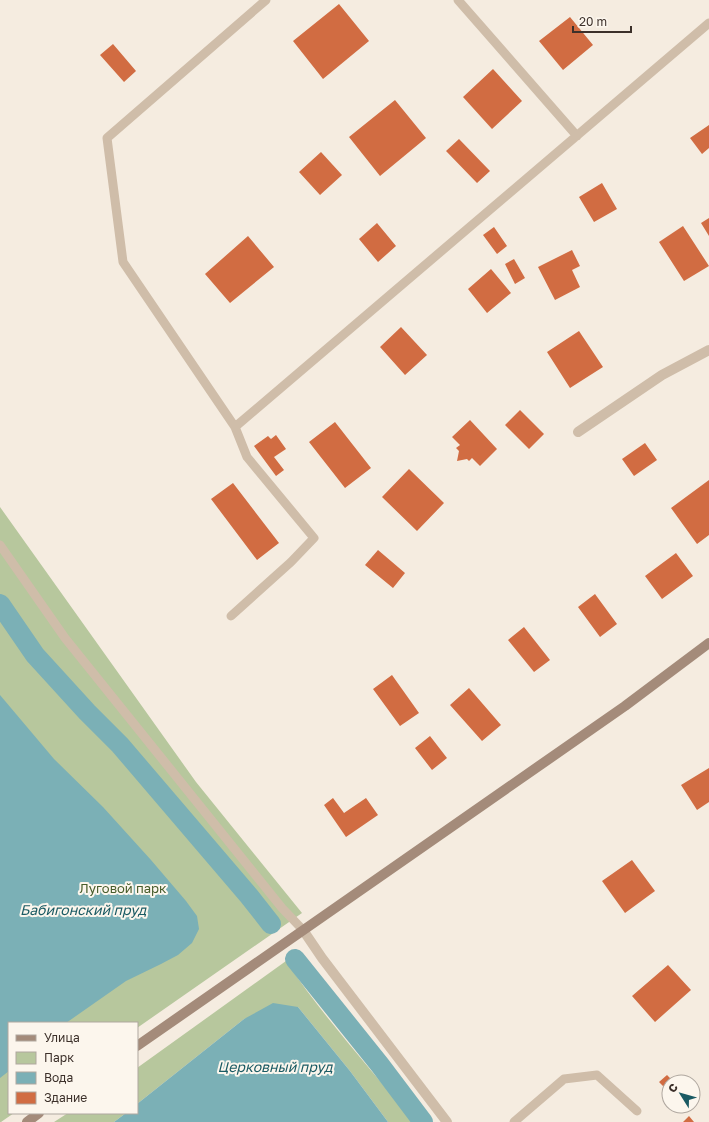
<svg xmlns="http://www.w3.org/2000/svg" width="709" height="1122" font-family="'Golos Text',sans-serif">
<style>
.green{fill:#b7c79d}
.water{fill:#7bb0b6}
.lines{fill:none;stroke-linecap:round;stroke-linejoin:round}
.canal{stroke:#7bb0b6;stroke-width:20}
.building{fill:#d16c42}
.lane{stroke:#cfbda9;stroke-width:9}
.street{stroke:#cfbda9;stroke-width:10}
.secondary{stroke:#a48b7a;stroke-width:10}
.labels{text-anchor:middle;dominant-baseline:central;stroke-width:4;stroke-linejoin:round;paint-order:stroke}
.park-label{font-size:13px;fill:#485d2b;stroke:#fcf6ed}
.water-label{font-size:14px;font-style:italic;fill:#1a5a63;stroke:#fcf6ed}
</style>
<rect width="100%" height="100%" fill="#f5ece0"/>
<path class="green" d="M 0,507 L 196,782 L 302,913 L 137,1028 L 137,1023 L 9,1023 L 9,1113 L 14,1113 L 1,1122 L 0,1122 Z
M 286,961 C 324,1018 371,1069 414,1122 L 388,1122 L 350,1071 L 298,1007 L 244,1019 L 137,1104 L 137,1068 Z
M 68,1113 L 126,1113 L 114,1122 L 54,1122 Z"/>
<path class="water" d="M 0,695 L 54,759 L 103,807 L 151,860 L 186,901 L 197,916 L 199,929 L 192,943 L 178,955 L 161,964 L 126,981 L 66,1023 L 9,1023 L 9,1071 L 0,1078 Z
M 273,1003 L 298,1007 L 350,1071 L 388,1122 L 114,1122 L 126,1113 L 137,1113 L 137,1104 L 244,1019 Z"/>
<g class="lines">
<path class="canal" d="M 0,604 L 35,655 L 87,712 L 120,745 L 249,896 L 271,924
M 295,959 L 380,1065 L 423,1122"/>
</g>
<path class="building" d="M 339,4 L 369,41 L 323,79 L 293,41 Z
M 570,17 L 593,45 L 563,70 L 539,41 Z
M 113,44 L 136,71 L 124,82 L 100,55 Z
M 493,69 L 522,101 L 492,129 L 463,97 Z
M 395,100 L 426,138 L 380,176 L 349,137 Z
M 709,125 L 709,148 L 702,154 L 690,138 Z
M 459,139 L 490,171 L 477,183 L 446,151 Z
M 321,152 L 342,175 L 320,195 L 299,172 Z
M 602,183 L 617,209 L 594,222 L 579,197 Z
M 709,218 L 709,236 L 701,223 Z
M 377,223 L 396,246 L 378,262 L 359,239 Z
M 683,226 L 709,266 L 684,281 L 659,242 Z
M 494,227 L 507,246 L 497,254 L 483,235 Z
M 248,236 L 274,267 L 230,303 L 205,274 Z
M 572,250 L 580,266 L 572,270 L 580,287 L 555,300 L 538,267 Z
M 514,259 L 525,278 L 515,284 L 505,264 Z
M 491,269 L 511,293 L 487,313 L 468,289 Z
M 401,327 L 427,355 L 405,375 L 380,347 Z
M 579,331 L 603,367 L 570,388 L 547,352 Z
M 520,410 L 544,434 L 529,449 L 505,425 Z
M 470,420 L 497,449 L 480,466 L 472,458 L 469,461 L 467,459 L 457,461 L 459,451 L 456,448 L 460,445 L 452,437 Z
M 335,422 L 371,468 L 345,488 L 309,442 Z
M 276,435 L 286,449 L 274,457 L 284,470 L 276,476 L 254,446 L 268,436 L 271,439 Z
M 645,443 L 657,460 L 634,476 L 622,459 Z
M 409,469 L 444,503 L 417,531 L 382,497 Z
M 709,480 L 709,535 L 697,544 L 671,508 Z
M 233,483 L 279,543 L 257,560 L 211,499 Z
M 378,550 L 405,573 L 393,588 L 365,565 Z
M 676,553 L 693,576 L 662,599 L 645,576 Z
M 595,594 L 617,624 L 600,637 L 578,607 Z
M 524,627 L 550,660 L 534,672 L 508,640 Z
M 392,675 L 419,713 L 400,726 L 373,689 Z
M 469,688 L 501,725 L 482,741 L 450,705 Z
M 430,736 L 447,758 L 432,770 L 415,748 Z
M 709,768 L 709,802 L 697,810 L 681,785 Z
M 333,798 L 344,813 L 366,798 L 378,815 L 346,837 L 324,805 Z
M 632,860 L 655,891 L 625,913 L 602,881 Z
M 668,965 L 691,990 L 655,1022 L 632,996 Z
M 667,1075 L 674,1082 L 669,1082 L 669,1092 L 659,1082 Z
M 689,1116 L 694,1122 L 683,1122 Z"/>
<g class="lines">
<path class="lane" d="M 458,0 L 577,136
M 235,427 L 709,23
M 0,545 L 65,638 L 282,908 L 303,930
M 231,616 L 291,562 L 314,538 L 247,457 L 235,427 L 123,262 L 107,138 L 266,0
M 514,1122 L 564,1079 L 597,1075 L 637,1111"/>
<path class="street" d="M 578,432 L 662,375 L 709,350
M 303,930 L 322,958 L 447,1122"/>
<path class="secondary" d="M 137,1046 L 625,706 L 709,643
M 27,1122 L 39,1113"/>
</g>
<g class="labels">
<g class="park-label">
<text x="123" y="888">Луговой парк</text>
</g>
<g class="water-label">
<text x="83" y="909">Бабигонский пруд</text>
<text x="275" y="1066">Церковный пруд</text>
</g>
</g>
<rect x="8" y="1022" width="130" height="92" fill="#fcf6ed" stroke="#afa79f"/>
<rect x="16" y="1035" width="20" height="6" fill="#a48b7a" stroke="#afa79f"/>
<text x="44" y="1042" font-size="12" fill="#3c302a">Улица</text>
<rect x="16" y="1052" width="20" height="12" fill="#b7c79d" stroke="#afa79f"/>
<text x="44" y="1062" font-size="12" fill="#3c302a">Парк</text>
<rect x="16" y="1072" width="20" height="12" fill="#7bb0b6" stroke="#afa79f"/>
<text x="44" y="1082" font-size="12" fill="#3c302a">Вода</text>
<rect x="16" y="1092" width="20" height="12" fill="#d16c42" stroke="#afa79f"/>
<text x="44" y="1102" font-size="12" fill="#3c302a">Здание</text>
<g transform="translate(681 1094) rotate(307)"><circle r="19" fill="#fcf6ed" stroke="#afa79f"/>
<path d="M0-3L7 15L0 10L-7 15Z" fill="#1a5a63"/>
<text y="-6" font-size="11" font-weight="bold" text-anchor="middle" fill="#3c302a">С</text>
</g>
<path d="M573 26v6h58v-6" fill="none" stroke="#3c302a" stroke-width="2"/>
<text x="579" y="26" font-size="12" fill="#3c302a" stroke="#fcf6ed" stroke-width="3" paint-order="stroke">20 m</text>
</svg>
